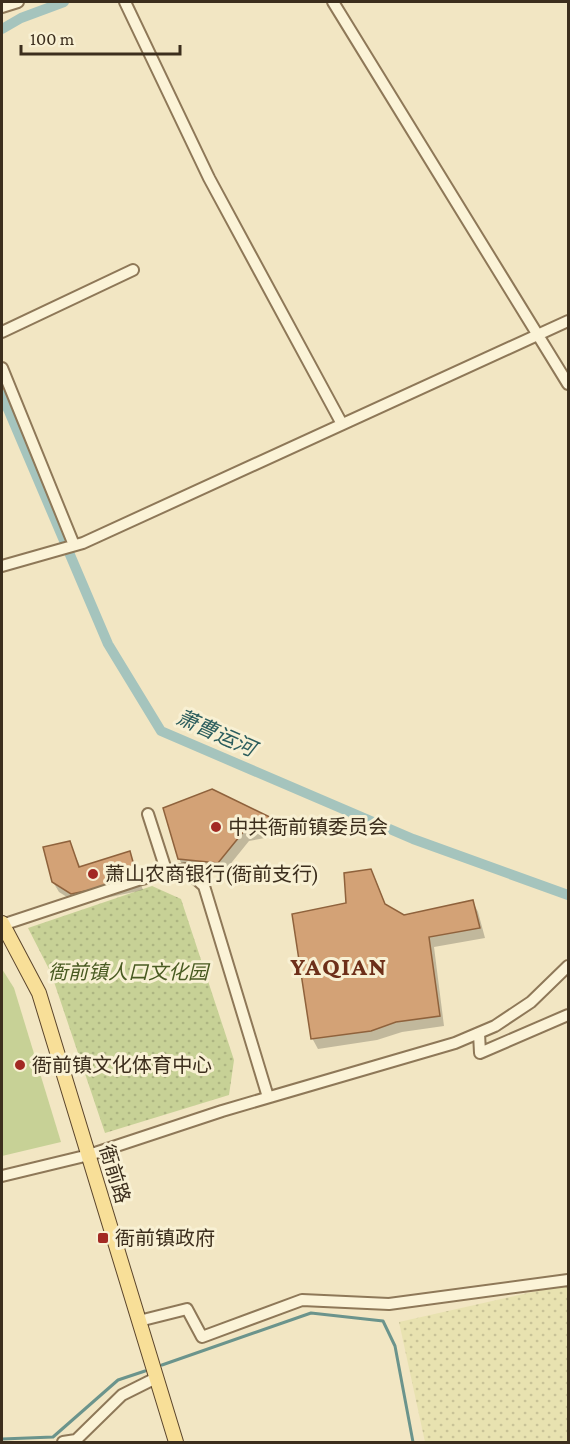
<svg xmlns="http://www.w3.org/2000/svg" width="570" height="1444" font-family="'Crimson Pro','Noto Sans SC',serif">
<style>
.farmland{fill:url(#farmland-dots)}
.grass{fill:#c7d196}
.park{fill:url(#park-dots)}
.shadow{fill:#0003}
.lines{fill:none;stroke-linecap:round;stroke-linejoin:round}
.stream{stroke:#6b948c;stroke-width:3}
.canal{stroke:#a5c4bd;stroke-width:10}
.building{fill:#d3a276;stroke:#8f623c;stroke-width:1.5}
.minor-casing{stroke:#8e7858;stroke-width:14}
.major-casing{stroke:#5b452c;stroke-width:16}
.minor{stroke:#fbf3d7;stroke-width:10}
.major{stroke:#f8df98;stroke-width:14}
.poi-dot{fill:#a22923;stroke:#f8f0d3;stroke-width:2}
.labels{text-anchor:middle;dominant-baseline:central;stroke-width:6;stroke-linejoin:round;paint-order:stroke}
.poi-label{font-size:20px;fill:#3c2e1d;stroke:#f8f0d3;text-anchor:start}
.park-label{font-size:20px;font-style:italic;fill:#495b22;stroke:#f8f0d3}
.street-label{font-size:20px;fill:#3c2e1d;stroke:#f8f0d3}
.water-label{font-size:21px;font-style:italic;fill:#2b5d5d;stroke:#f8f0d3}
.district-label{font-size:26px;font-weight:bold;letter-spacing:1.5px;fill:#6d2f19;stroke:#f8f0d3}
</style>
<defs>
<pattern id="farmland-dots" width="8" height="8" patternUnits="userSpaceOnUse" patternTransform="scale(1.5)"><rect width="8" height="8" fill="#e8e2b0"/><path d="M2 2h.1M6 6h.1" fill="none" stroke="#c8c297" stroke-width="1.8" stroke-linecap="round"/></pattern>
<pattern id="park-dots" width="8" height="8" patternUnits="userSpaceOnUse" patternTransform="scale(1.5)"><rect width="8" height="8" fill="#c7d196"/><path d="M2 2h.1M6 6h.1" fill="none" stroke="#acb481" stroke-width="1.8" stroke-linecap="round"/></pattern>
</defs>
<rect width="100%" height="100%" fill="#f2e6c3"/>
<path class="farmland" d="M 568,1284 L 568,1442 L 425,1442 L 399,1322 Z"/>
<path class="grass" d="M 2,969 L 14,988 L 61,1142 L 2,1156 Z"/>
<path class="park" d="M 152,886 L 181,899 L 234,1060 L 229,1095 L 105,1133 L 51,973 L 28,928 Z"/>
<path class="shadow" d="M 212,791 L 281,825 L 286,834 L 249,841 L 224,872 L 185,869 L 179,859 Z
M 69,843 L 81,868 L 129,853 L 143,890 L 78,904 L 59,892 L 53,882 Z
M 376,881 L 386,907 L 404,916 L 473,902 L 478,912 L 485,938 L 434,947 L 444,1026 L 402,1032 L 377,1040 L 318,1049 L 312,1038 L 347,904 Z"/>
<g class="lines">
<path class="stream" d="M 162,1365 L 311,1313 L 383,1321 L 395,1346 L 413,1442
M 2,1439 L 53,1437 L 118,1380 L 145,1371"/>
<path class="canal" d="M 2,29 L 21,18 L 64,2
M 2,395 L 108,644 L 161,731 L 413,839 L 568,895"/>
</g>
<path class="building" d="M 212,789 L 282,823 L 244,831 L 218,863 L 178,859 L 163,808 Z
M 70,841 L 79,867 L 130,851 L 138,880 L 71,894 L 52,882 L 43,847 Z
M 371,869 L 385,904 L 404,915 L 473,900 L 480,928 L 429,937 L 440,1016 L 396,1022 L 371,1031 L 311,1039 L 292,914 L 346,903 L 344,873 Z"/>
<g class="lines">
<defs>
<path id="minor" d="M 125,2 L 209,178 L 342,424
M 333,2 L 568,384
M 2,7 L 18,2
M 2,332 L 133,270
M 2,368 L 74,545
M 2,566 L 83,543 L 568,321
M 148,814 L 167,873
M 2,925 L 138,880 L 185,869 L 204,886 L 268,1097
M 479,1033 L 480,1053 L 568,1015
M 2,1176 L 89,1155 L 222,1111 L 455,1043 L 495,1026 L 531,1002 L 568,966
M 139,1321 L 187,1309 L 202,1337 L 302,1300 L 389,1304 L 568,1280
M 63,1442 L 76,1440 L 122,1395 L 156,1378"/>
<path id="major" d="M 2,923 L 39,993 L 176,1442"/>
</defs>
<use href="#minor" class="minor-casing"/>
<use href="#major" class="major-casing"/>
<use href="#minor" class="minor"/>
<use href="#major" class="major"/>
</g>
<g class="poi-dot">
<circle cx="216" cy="827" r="6"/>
<circle cx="93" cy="874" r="6"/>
<circle cx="20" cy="1065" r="6"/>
<rect x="97" y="1232" width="12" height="12" rx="3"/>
</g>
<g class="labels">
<g class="poi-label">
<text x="228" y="827">中共衙前镇委员会</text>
<text x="105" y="874">萧山农商银行(衙前支行)</text>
<text x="32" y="1065">衙前镇文化体育中心</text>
<text x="115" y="1238">衙前镇政府</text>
</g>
<g class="park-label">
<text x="128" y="972">衙前镇人口文化园</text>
</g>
<g class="street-label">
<text transform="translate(115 1174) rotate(73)">衙前路</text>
</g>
<g class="water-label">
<text transform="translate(216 733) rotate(24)">萧曹运河</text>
</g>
<g class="district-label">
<text x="339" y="966">YAQIAN</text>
</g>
</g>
<rect width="570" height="1444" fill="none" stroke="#3c2e1d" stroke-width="6"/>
<path d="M21 45v9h159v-9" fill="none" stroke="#3c2e1d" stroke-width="3"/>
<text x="30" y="45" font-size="18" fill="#3c2e1d" stroke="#f8f0d3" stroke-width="4.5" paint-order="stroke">100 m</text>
</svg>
